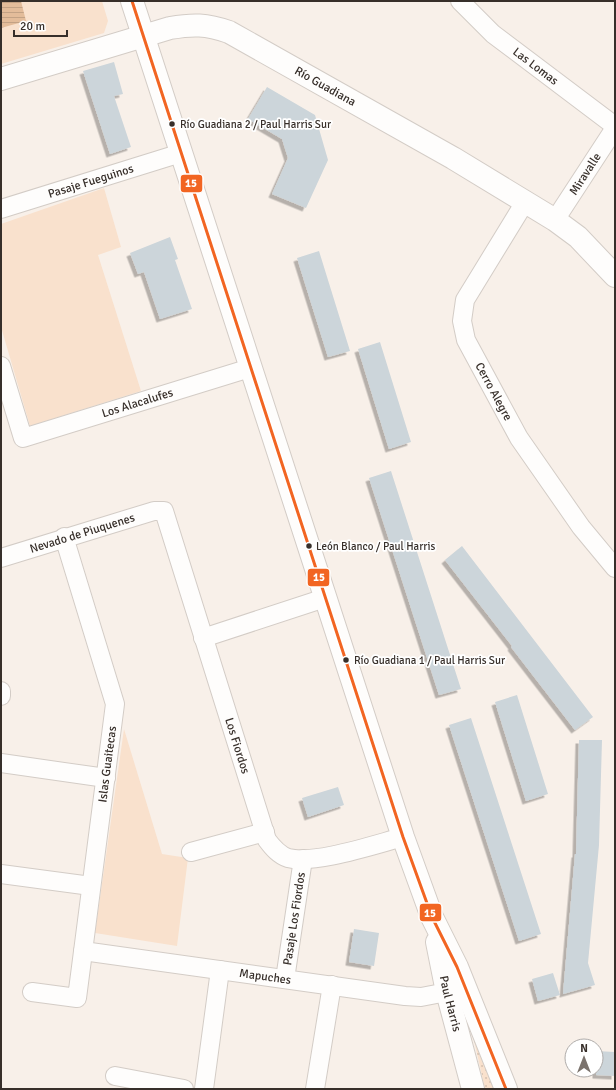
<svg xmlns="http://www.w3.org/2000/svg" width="616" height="1090" font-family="Signika,sans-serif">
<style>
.grass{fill:url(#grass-dots)}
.green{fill:#f9e1cd}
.water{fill:url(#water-rules)}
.building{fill:#ccd5da;filter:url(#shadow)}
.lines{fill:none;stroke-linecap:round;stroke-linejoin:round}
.street-casing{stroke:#d3ccc6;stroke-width:20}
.secondary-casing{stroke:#d3ccc6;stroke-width:24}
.street{stroke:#fefdfc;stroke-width:18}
.secondary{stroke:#fefdfc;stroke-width:22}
.bus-1-casing{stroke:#fff;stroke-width:6}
.bus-1{stroke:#f26522;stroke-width:3}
.bus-dot{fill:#372f2a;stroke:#fff;stroke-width:1.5}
.labels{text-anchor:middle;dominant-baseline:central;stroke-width:3.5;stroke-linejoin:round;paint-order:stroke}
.bus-label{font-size:11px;fill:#372f2a;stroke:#fff;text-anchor:start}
.street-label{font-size:12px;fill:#372f2a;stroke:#fff}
.line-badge{stroke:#fff;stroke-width:1.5}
.badge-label{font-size:11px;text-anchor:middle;font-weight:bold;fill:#fff}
</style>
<defs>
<pattern id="grass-dots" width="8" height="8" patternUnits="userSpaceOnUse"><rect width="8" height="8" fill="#f9e1cd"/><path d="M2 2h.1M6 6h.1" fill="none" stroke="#d6c1b0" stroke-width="1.8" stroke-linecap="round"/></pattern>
<pattern id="water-rules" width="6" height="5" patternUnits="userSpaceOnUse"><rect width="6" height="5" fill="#e3bc9a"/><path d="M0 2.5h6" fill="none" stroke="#c3a285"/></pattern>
<filter id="shadow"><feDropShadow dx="-3.5" dy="3.5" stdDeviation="0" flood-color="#0004"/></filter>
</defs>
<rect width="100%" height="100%" fill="#f8f0e9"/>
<path class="grass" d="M 466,1005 L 498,1089 L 485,1089 Z"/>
<path class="green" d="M 1,1 L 102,1 L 108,21 L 104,33 L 1,64 Z
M 104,188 L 121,247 L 98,255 L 141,391 L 30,426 L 1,327 L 1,224 Z
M 124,729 L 162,854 L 188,858 L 177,946 L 95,933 Z"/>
<path class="water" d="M 1,1 L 21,1 L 26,21 L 1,28 Z"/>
<path class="building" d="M 114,62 L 123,94 L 114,96 L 131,147 L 110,154 L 83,71 Z
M 267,87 L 315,115 L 328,160 L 306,208 L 272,194 L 288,158 L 282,139 L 248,119 Z
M 170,237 L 178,259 L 175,260 L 192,309 L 160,319 L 144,272 L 138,274 L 130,253 Z
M 319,251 L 350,351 L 328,357 L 297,258 Z
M 380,342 L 411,442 L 389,449 L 358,349 Z
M 391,471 L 461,689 L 439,695 L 369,478 Z
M 462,546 L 593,717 L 575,730 L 511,647 L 512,646 L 445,560 Z
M 517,695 L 548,794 L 526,801 L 495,702 Z
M 471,718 L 541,934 L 519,941 L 449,725 Z
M 579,740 L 602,740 L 599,845 L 588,963 L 595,985 L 563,994 L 575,854 L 576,854 Z
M 338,787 L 344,805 L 308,817 L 302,798 Z
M 354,929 L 379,933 L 374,966 L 349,962 Z
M 553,973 L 560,995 L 538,1001 L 532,979 Z
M 596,1051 L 615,1052 L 615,1076 L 596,1075 Z"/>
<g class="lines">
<defs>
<g id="street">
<path id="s1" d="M 460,1 L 493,34 L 615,126"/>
<path id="s2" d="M 525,202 L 465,300 L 462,321 L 466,340 L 519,438 L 581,527 L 615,568"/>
<path id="s3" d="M 1,209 L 181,153"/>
<path id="s4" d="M 555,220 L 615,128"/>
<path id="s5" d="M 1,366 L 23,438 L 250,368"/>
<path id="s6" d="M 1,558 L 154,511 L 164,511 L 267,840 C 273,848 279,855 288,858 C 314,865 376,844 403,837"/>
<path d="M 203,638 L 325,598"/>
<path d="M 1,691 L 1,696"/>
<path d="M 1,763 L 106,778"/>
<path d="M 191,852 L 265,832"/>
<path d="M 1,874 L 91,886"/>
<path id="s7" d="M 83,951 L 405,996 L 421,997 L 447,992"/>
<path id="s8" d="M 285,979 L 303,859"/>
<path id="s9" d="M 32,992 L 77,998 L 115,704 L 64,537"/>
<path d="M 115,1076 L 184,1089"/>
<path d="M 204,1089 L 220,970"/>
<path d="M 315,1089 L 332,985"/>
</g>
<g id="secondary">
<path d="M 132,1 L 403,837 L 432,917 L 457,967 L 506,1089"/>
<path id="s10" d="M 1,79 L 170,28 C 193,24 206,24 229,32 L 453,158 L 555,220 L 578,237 L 615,276"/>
<path id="s11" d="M 437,942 L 447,992 L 473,1089"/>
</g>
</defs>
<use href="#street" class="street-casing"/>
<use href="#secondary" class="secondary-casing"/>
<use href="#street" class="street"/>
<use href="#secondary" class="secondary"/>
<defs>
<path id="bus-1" d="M 132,1 L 403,837 L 432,917 L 457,967 L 506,1089"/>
</defs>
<use href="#bus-1" class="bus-1-casing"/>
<use href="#bus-1" class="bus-1"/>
</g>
<g class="bus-dot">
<circle cx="172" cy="124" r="3.5"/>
<circle cx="309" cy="546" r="3.5"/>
<circle cx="346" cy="660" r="3.5"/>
</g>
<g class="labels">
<g class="bus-label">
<text x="180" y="124">Río Guadiana 2 / Paul Harris Sur</text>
<text x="316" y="546">León Blanco / Paul Harris</text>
<text x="354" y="660">Río Guadiana 1 / Paul Harris Sur</text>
</g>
<g class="street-label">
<text stroke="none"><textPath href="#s1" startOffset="100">Las Lomas</textPath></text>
<text stroke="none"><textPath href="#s10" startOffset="347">Río Guadiana</textPath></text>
<text stroke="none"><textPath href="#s4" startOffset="55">Miravalle</textPath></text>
<text stroke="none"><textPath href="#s3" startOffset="94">Pasaje Fueguinos</textPath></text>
<text stroke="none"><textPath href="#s2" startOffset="214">Cerro Alegre</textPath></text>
<text stroke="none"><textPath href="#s5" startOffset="195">Los Alacalufes</textPath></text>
<text stroke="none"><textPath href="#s6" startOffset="85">Nevado de Piuquenes</textPath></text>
<text stroke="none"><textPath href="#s6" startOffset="416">Los Fiordos</textPath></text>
<text stroke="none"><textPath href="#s9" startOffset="281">Islas Guaitecas</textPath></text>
<text stroke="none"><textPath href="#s8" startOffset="61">Pasaje Los Fiordos</textPath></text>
<text stroke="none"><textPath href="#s7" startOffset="184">Mapuches</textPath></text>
<text stroke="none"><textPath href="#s11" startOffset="63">Paul Harris</textPath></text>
</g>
</g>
<g class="line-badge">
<rect x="180" y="174" width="23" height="19" rx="4" fill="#f26522"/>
<rect x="307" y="568" width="23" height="19" rx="4" fill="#f26522"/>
<rect x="419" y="903" width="23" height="19" rx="4" fill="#f26522"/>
</g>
<g class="badge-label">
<text x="191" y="187">15</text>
<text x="319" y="581">15</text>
<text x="430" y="917">15</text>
</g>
<rect width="616" height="1090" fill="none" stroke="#372f2a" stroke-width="4"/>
<g transform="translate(584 1058)"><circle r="19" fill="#ffffff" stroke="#afacaa"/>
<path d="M0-3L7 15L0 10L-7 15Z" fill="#7b736d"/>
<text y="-6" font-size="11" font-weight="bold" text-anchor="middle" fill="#372f2a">N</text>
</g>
<path d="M14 30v6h53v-6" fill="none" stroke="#372f2a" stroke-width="2"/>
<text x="20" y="30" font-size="12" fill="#372f2a" stroke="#ffffff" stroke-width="3" paint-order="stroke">20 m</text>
</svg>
